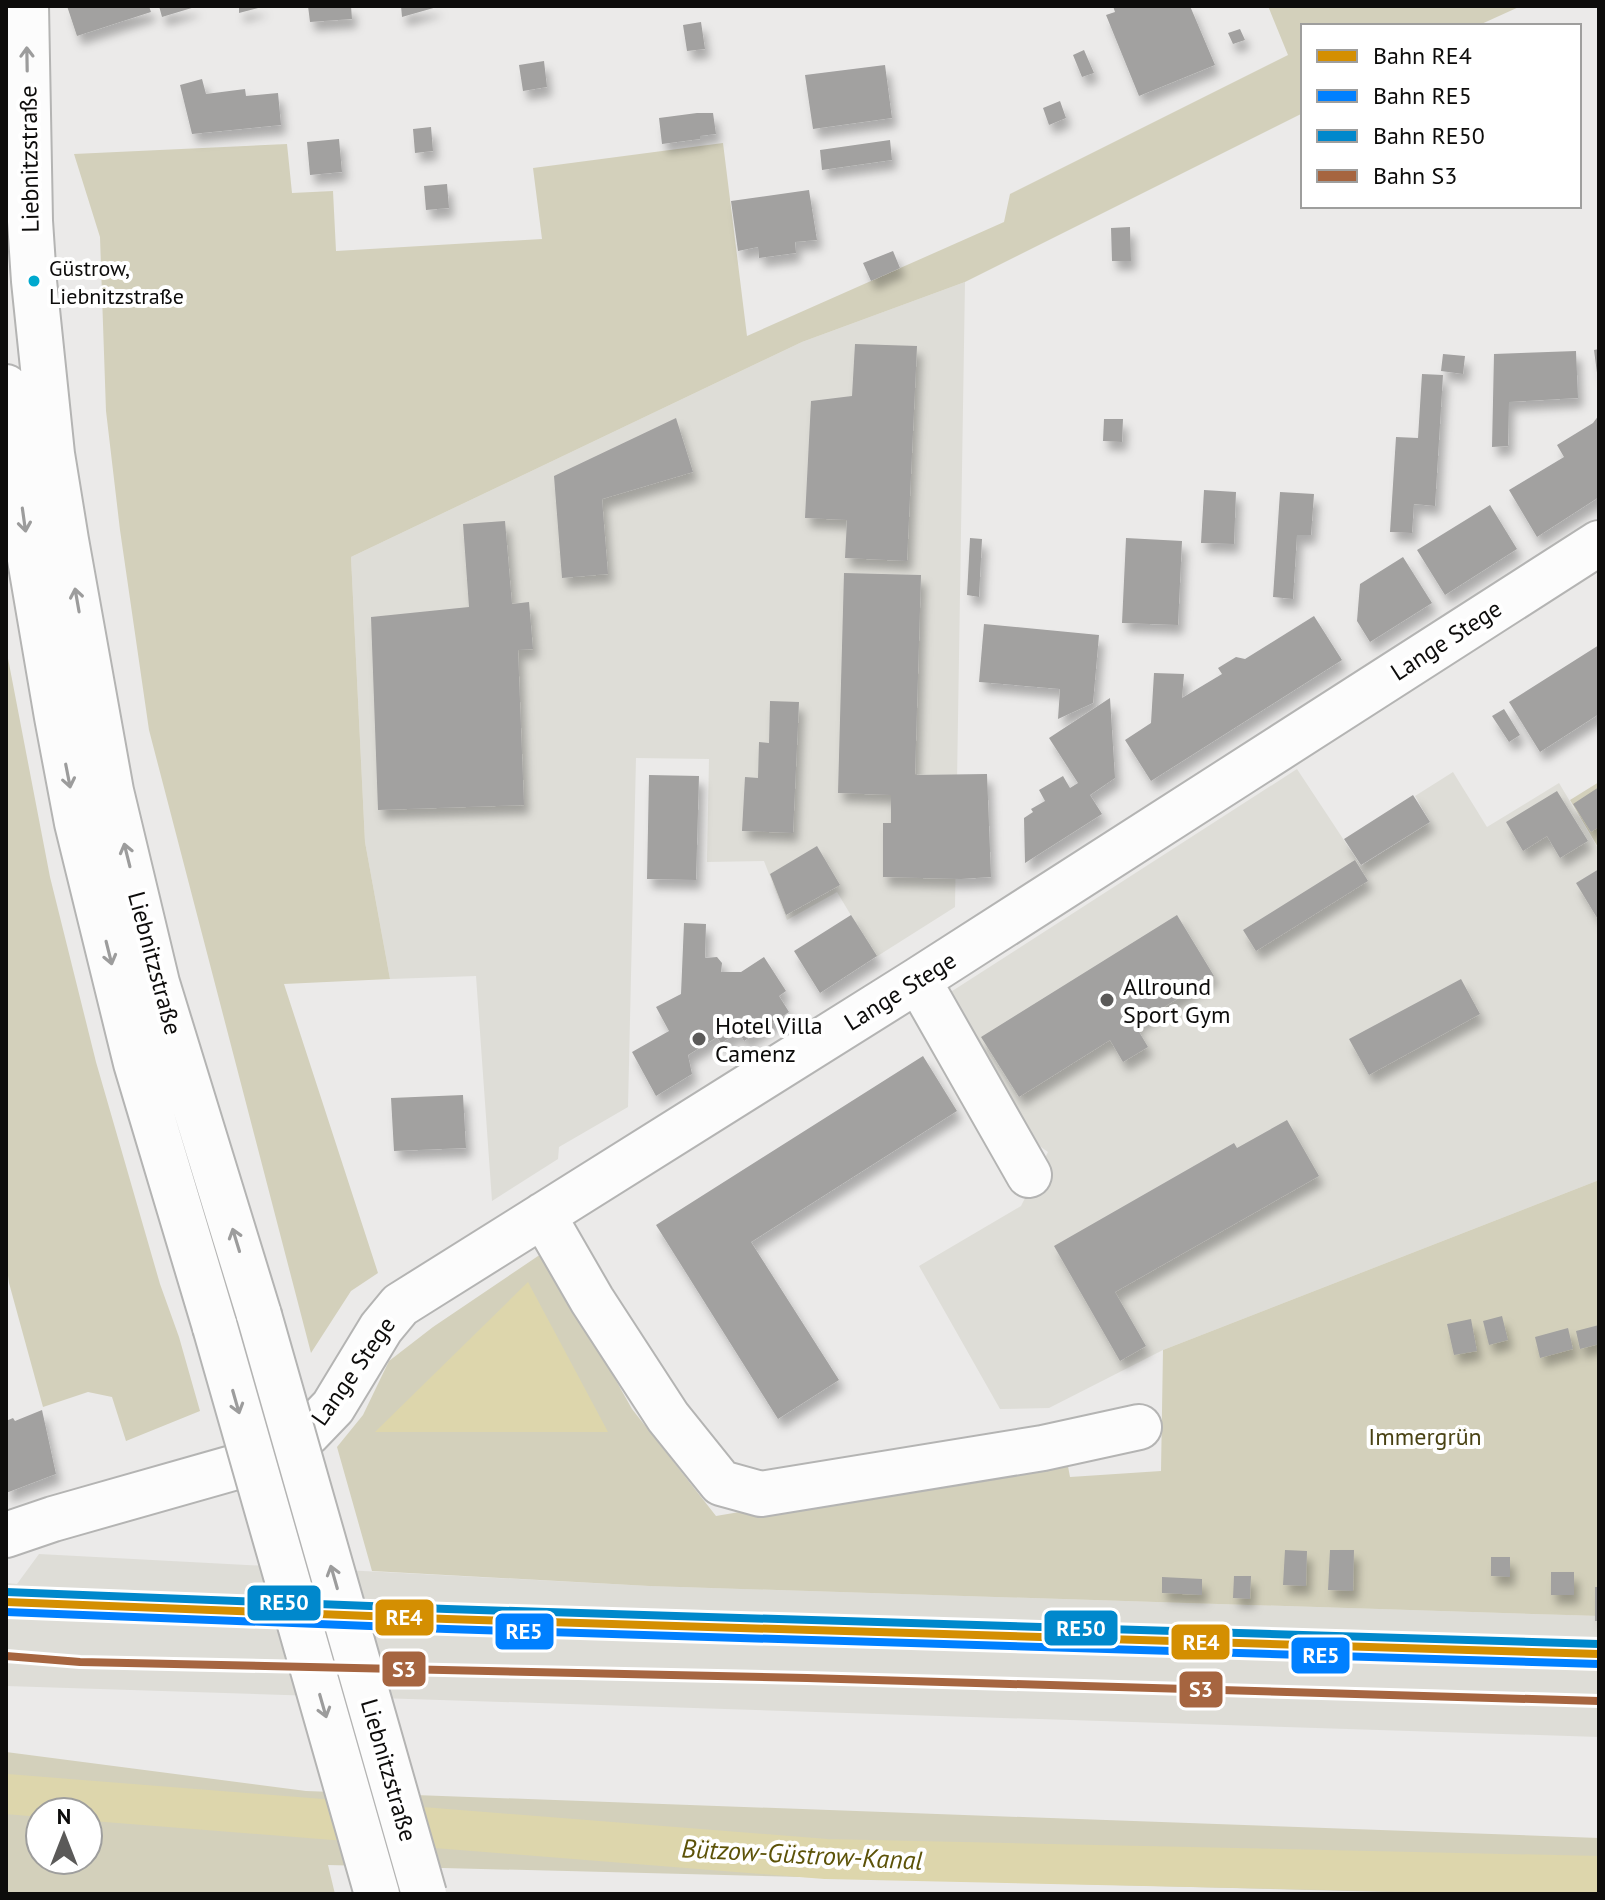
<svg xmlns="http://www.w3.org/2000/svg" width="1605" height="1900" font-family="'PT Sans',sans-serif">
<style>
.built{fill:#deddd7}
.green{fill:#d3d0bb;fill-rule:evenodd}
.water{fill:#ddd6ac}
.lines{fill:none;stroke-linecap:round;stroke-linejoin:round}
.canal{stroke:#ddd6ac;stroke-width:40}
.building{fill:#a2a1a0;filter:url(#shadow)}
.minor-casing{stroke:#b4b4b3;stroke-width:48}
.major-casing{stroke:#b4b4b3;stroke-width:48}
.minor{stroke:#fcfcfc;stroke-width:44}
.major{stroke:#fcfcfc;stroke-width:44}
.major-bridge-casing{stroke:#b4b4b3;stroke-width:48;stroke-linecap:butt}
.major-bridge{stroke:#fcfcfc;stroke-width:44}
.rail-1-casing{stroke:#fff;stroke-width:14}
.rail-2-casing{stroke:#fff;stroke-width:14}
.rail-3-casing{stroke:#fff;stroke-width:14}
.rail-4-casing{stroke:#fff;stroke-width:14}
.rail-1{stroke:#d48f02;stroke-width:8}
.rail-2{stroke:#0080ff;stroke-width:8}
.rail-3{stroke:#08c;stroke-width:8}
.rail-4{stroke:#a66540;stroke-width:8}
.oneway{stroke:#9c9c9c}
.bus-dot{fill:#00a9ce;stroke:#fff;stroke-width:3}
.poi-dot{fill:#5b5a59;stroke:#fff;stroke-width:3}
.labels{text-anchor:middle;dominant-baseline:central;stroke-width:8;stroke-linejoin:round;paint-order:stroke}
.bus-label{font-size:22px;fill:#0d0c0b;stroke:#fff;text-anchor:start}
.street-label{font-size:24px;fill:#0d0c0b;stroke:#fff}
.poi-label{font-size:24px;fill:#0d0c0b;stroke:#fff;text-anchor:start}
.park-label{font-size:24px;fill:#494213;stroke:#fff}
.water-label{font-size:26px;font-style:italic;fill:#5c5208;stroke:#fff}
.line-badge{stroke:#fff;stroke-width:3}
.badge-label{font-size:22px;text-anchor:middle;font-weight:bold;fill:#fff}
</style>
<defs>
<filter id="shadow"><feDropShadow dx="5" dy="9" stdDeviation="4" flood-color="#0004"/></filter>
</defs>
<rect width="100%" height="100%" fill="#ebeae9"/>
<path class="built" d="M 965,282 L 955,907 L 876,957 L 837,892 L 787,920 L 764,861 L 707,862 L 709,759 L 636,758 L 628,1107 L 559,1147 L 558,1159 L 492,1201 L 476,976 L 390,979 L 365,842 L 351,557 L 802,342 Z
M 1297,769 L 1361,866 L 1430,822 L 1415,796 L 1453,772 L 1487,827 L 1559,783 L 1599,850 L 1599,1180 L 1163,1350 L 1049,1408 L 1000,1409 L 919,1266 L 1021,1206 L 1048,1152 L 1024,1135 L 946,995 Z
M 39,1554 L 649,1586 L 1599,1616 L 1599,1737 L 6,1686 L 6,1583 L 17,1584 Z"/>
<path class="green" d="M 1268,6 L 1521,6 L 1477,26 L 1303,26 L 1303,113 L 965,282 L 802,342 L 351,557 L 365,842 L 390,979 L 284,984 L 378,1273 L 351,1291 L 311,1353 L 149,730 L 120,530 L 106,411 L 100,237 L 74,154 L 287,144 L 292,193 L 333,191 L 336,251 L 542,239 L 533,168 L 723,143 L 747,336 L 1004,222 L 1010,194 L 1288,55 Z
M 6,648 L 50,877 L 96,1062 L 160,1284 L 179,1337 L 200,1411 L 126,1441 L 112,1397 L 88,1392 L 43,1407 L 9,1283 L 6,1260 Z
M 1599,782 L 1599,849 L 1570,800 Z
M 1599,1180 L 1599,1616 L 649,1586 L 372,1571 L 337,1447 L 363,1415 L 389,1361 L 433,1327 L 544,1252 L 632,1409 L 716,1516 L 934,1478 L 1067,1461 L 1070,1477 L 1161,1471 L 1163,1350 Z
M 6,1752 L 306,1791 L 1599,1838 L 1599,1894 L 1465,1894 L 328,1865 L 335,1894 L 6,1894 ZM 40,1812 L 88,1812 L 88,1860 L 40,1860 Z"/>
<path class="water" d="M 528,1282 L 608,1432 L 375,1432 Z"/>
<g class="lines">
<path class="canal" d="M 6,1794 L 826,1859 L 1599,1876"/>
</g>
<path class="building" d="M 67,6 L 149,6 L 151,12 L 77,36 Z
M 159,6 L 195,6 L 195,7 L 162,17 Z
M 239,6 L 262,6 L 262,7 L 239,13 Z
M 308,6 L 351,6 L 352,19 L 310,22 Z
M 401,6 L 437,6 L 437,7 L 402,17 Z
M 1113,6 L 1190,6 L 1215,65 L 1139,96 L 1106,15 L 1115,12 Z
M 701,22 L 705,49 L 687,51 L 683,25 Z
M 1240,29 L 1245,40 L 1233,44 L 1228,33 Z
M 1084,50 L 1094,73 L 1082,77 L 1073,55 Z
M 544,61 L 547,87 L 523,91 L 519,65 Z
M 885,65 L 892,118 L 813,129 L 805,75 Z
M 202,79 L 206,94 L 245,89 L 246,96 L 278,93 L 281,125 L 192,134 L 180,85 Z
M 1060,101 L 1066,118 L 1049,125 L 1043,108 Z
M 697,113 L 713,113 L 716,134 L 700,136 L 700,139 L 662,144 L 659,118 Z
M 431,127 L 433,151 L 415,153 L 413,129 Z
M 339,139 L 342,172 L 310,175 L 307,142 Z
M 890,140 L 892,160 L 822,170 L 820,150 Z
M 447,184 L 449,208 L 426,210 L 424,186 Z
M 809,190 L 817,240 L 795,242 L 796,253 L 759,258 L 758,247 L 738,251 L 731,201 Z
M 1130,227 L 1131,261 L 1112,261 L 1111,228 Z
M 893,251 L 900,268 L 871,281 L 863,263 Z
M 855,344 L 917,346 L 907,561 L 845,558 L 847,520 L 805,518 L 811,401 L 852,396 Z
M 1599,349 L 1599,373 L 1597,373 L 1594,350 Z
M 1576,351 L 1578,398 L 1509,402 L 1508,446 L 1492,447 L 1494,354 Z
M 1443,354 L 1465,356 L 1463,374 L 1441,371 Z
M 1422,374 L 1443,375 L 1435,506 L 1414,504 L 1412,533 L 1390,532 L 1396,437 L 1418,438 Z
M 1599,415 L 1599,497 L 1537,537 L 1509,490 L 1564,457 L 1557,445 L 1593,423 Z
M 676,418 L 693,472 L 602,499 L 608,574 L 562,578 L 554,476 Z
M 1104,419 L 1123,419 L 1122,442 L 1103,441 Z
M 1204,490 L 1236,492 L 1234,544 L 1201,543 Z
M 1280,492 L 1314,494 L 1311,535 L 1297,535 L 1293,599 L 1273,597 Z
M 1490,505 L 1517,549 L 1445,595 L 1417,550 Z
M 505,521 L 512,604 L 529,602 L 533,649 L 518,650 L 524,805 L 378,810 L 371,617 L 469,607 L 463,524 Z
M 970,538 L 982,539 L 979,597 L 967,595 Z
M 1126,538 L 1182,541 L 1178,625 L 1122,623 Z
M 1403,557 L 1432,603 L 1370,642 L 1357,621 L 1360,584 Z
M 844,573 L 921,575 L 915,775 L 987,774 L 991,877 L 961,879 L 883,877 L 883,823 L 891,823 L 891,795 L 838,793 Z
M 1314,616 L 1342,660 L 1151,781 L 1125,740 L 1151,723 L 1154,673 L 1184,674 L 1182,698 L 1222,674 L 1218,668 L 1236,657 L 1245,659 Z
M 984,624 L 1099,635 L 1093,703 L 1058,719 L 1060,689 L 979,682 Z
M 1599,645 L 1599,714 L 1540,752 L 1509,702 Z
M 1110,698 L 1115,778 L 1090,795 L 1102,814 L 1025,863 L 1024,818 L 1033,812 L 1031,809 L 1045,801 L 1039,790 L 1063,776 L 1070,788 L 1078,783 L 1049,738 Z
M 770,701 L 799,702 L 793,833 L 742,831 L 745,777 L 758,778 L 759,742 L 769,743 Z
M 1504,709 L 1520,735 L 1509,742 L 1492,716 Z
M 649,775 L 699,776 L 696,880 L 647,879 Z
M 1599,787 L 1599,827 L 1591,832 L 1573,804 Z
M 1557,791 L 1588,841 L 1560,858 L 1547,836 L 1523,851 L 1506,822 Z
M 1413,795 L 1430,822 L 1361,865 L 1344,839 Z
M 817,846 L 840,885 L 786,915 L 770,874 Z
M 1355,860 L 1368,881 L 1256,951 L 1243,930 Z
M 1599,869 L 1599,921 L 1576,883 Z
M 851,915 L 877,956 L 820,993 L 794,951 Z
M 1177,915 L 1214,976 L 1135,1025 L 1148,1047 L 1123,1062 L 1110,1040 L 1019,1097 L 981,1037 Z
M 684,923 L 706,924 L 705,958 L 717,957 L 722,963 L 721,972 L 741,972 L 764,957 L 786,991 L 779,996 L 789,1012 L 744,1041 L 739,1032 L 721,1043 L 717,1037 L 688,1055 L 692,1074 L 656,1096 L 632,1052 L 669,1031 L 656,1007 L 681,994 Z
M 1461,979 L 1480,1014 L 1369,1075 L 1349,1039 Z
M 923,1056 L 957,1111 L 751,1242 L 839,1380 L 778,1419 L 656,1225 Z
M 463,1095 L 466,1148 L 394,1151 L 391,1098 Z
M 1287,1120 L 1319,1176 L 1115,1292 L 1146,1346 L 1120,1361 L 1054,1246 L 1234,1143 L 1237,1148 Z
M 1502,1316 L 1508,1340 L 1489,1345 L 1483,1321 Z
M 1471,1319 L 1477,1351 L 1454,1355 L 1447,1324 Z
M 1599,1325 L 1599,1344 L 1580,1349 L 1576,1331 Z
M 1568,1328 L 1573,1349 L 1540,1358 L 1535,1337 Z
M 42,1410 L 56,1474 L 6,1493 L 6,1421 L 13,1418 L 15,1421 Z
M 1285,1550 L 1307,1551 L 1306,1586 L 1283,1585 Z
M 1330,1550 L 1354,1550 L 1353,1591 L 1328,1590 Z
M 1491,1557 L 1510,1557 L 1510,1577 L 1491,1576 Z
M 1551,1572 L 1574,1572 L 1574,1595 L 1551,1595 Z
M 1234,1576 L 1251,1576 L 1250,1599 L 1233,1598 Z
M 1162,1577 L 1202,1579 L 1202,1595 L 1162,1593 Z
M 1595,1587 L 1599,1587 L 1599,1621 L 1595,1621 Z"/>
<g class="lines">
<defs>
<path id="minor" d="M 918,980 L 1029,1175
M 543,1215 L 592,1300 L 668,1417 L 721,1483 L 761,1494 L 1043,1448 L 1139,1427
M 6,1535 L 53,1519 L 264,1459 L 308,1433 L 333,1407 L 381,1328 L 400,1305 L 918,980 L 1599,543"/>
<path id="major" d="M 26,6 L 30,221 L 34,281 L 52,454 L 66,540 L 111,791 L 157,983 L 259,1315
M 6,387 L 26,536 L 57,717 L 77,823 L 136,1063 L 215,1327"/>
</defs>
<use href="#minor" class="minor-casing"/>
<use href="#major" class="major-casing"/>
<use href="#minor" class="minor"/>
<use href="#major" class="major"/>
<defs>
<path id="major-bridge" d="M 259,1315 L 424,1894
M 215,1327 L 377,1894"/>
</defs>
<use href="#major-bridge" class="major-bridge-casing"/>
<use href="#major-bridge" class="major-bridge"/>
<defs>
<path id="rail-1" d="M 6,1602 L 447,1619 L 1599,1654"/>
<path id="rail-2" d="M 6,1612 L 447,1629 L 1599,1664"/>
<path id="rail-3" d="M 6,1592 L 447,1609 L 1599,1644"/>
<path id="rail-4" d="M 6,1656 L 80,1662 L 807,1678 L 1599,1701"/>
</defs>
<use href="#rail-1" class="rail-1-casing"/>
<use href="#rail-2" class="rail-2-casing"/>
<use href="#rail-3" class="rail-3-casing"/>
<use href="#rail-4" class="rail-4-casing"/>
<use href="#rail-1" class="rail-1"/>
<use href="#rail-2" class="rail-2"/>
<use href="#rail-3" class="rail-3"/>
<use href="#rail-4" class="rail-4"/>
</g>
<defs><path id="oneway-shaft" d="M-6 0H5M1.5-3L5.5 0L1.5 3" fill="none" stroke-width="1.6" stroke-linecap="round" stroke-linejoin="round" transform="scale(2)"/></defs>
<g class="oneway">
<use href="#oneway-shaft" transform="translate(27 59) rotate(-91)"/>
<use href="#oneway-shaft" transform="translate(24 520) rotate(82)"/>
<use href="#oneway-shaft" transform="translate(77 600) rotate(-100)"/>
<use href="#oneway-shaft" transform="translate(68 776) rotate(79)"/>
<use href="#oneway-shaft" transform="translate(127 855) rotate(-104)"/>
<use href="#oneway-shaft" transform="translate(109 953) rotate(76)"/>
<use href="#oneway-shaft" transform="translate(236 1240) rotate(-107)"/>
<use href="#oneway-shaft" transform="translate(236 1402) rotate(74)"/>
<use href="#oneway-shaft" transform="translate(334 1577) rotate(-106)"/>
<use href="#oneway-shaft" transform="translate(323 1706) rotate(74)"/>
</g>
<circle class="bus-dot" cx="34" cy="281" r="7"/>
<g class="poi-dot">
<circle cx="1107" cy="1000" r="8"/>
<circle cx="699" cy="1039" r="8"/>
</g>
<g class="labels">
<g class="bus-label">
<text x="49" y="268">Güstrow,<tspan x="49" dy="28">Liebnitzstraße</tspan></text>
</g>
<g class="street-label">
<text transform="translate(29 159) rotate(-91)">Liebnitzstraße</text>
<text transform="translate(1446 640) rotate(-33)">Lange Stege</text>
<text transform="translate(155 963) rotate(75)">Liebnitzstraße</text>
<text transform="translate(900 991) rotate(-32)">Lange Stege</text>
<text transform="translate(353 1371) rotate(-55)">Lange Stege</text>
<text transform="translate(389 1770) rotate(74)">Liebnitzstraße</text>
</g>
<g class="poi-label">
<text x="1123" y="986">Allround<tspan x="1123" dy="28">Sport Gym</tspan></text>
<text x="715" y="1025">Hotel Villa<tspan x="715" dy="28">Camenz</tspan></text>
</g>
<g class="park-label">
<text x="1425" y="1436">Immergrün</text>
</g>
<g class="water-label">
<text transform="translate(802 1854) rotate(3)">Bützow-Güstrow-Kanal</text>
</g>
</g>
<g class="line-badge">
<rect x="246" y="1584" width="76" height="38" rx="8" fill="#08c"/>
<rect x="374" y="1598" width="61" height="39" rx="8" fill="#d48f02"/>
<rect x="1043" y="1609" width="76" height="38" rx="8" fill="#08c"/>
<rect x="494" y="1612" width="61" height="39" rx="8" fill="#0080ff"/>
<rect x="1170" y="1623" width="61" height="38" rx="8" fill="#d48f02"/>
<rect x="1290" y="1636" width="61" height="39" rx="8" fill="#0080ff"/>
<rect x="381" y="1650" width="46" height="38" rx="8" fill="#a66540"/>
<rect x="1178" y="1670" width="46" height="39" rx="8" fill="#a66540"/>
</g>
<g class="badge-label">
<text x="284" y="1610">RE50</text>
<text x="404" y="1625">RE4</text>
<text x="1081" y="1636">RE50</text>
<text x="524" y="1639">RE5</text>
<text x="1201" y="1650">RE4</text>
<text x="1321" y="1663">RE5</text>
<text x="404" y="1677">S3</text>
<text x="1201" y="1697">S3</text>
</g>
<rect width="1605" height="1900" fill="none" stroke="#0d0c0b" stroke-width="16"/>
<rect x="1301" y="24" width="280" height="184" fill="#ffffff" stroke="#9e9e9d" stroke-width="2"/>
<rect x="1317" y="50" width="40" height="12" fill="#d48f02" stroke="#9e9e9d" stroke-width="2"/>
<text x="1373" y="64" font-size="24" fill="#0d0c0b">Bahn RE4</text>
<rect x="1317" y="90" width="40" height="12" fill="#0080ff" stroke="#9e9e9d" stroke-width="2"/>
<text x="1373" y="104" font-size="24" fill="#0d0c0b">Bahn RE5</text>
<rect x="1317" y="130" width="40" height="12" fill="#0088cc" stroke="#9e9e9d" stroke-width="2"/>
<text x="1373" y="144" font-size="24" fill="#0d0c0b">Bahn RE50</text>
<rect x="1317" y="170" width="40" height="12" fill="#a66540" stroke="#9e9e9d" stroke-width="2"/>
<text x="1373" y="184" font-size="24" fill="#0d0c0b">Bahn S3</text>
<g transform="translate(64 1836)"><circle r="38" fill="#ffffff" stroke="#9e9e9d" stroke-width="2"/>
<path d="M0-6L14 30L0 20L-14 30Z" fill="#5b5a59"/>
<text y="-12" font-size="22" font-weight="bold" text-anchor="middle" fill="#0d0c0b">N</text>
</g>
</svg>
